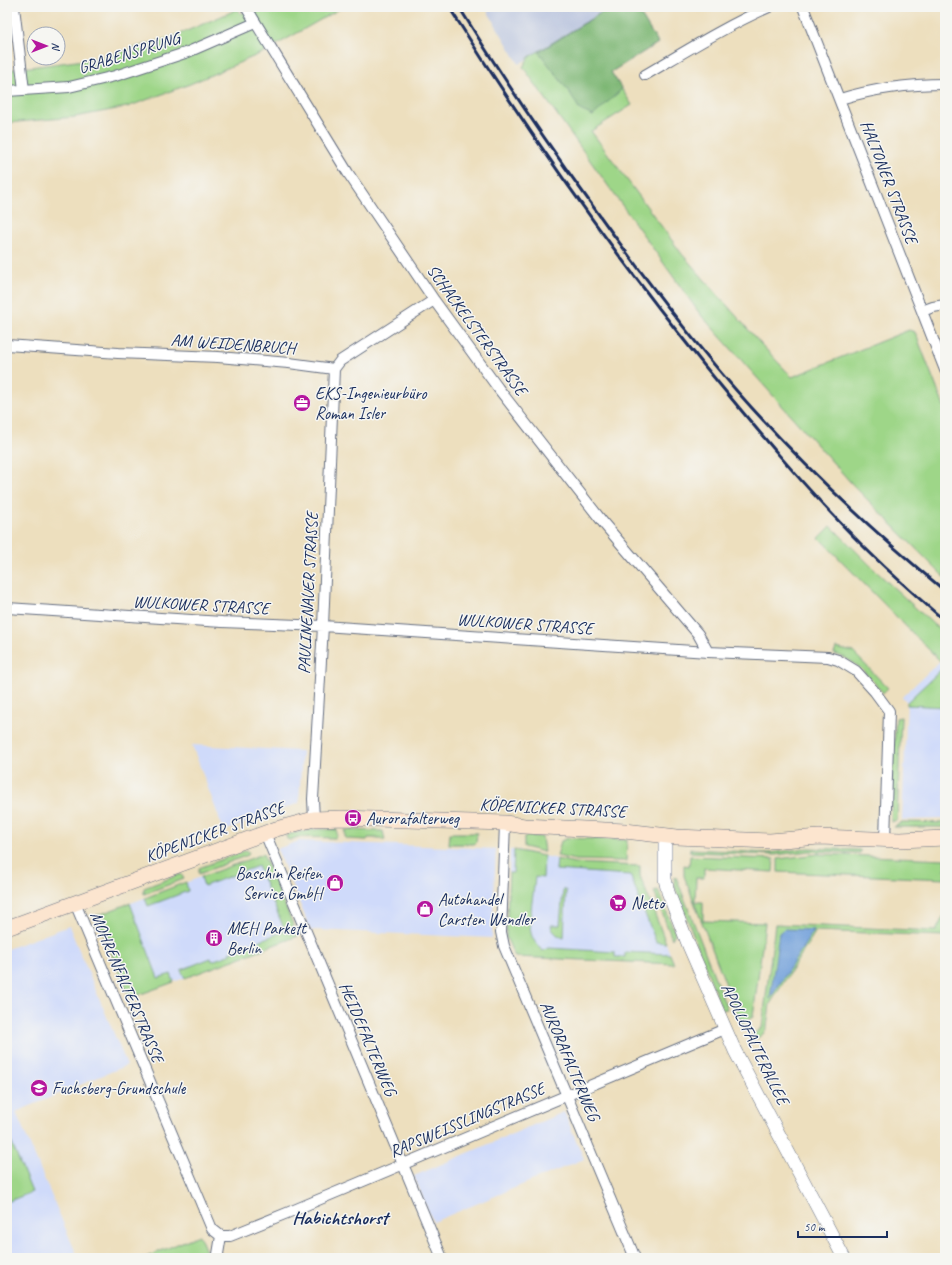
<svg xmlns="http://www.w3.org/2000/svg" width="952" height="1265" font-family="Caveat,sans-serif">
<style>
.built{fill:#cfdafa}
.industrial{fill:#bac4de}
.green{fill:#9ed688;stroke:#5c8273}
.forest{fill:#7eb774;stroke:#4c7369}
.water{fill:#72a0da;stroke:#46689c}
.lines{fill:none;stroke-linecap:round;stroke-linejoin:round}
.minor-casing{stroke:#646d80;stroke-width:12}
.tertiary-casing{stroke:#646d80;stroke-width:14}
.secondary-casing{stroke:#646d80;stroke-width:16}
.minor{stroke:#fff;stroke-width:10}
.tertiary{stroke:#fff;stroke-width:13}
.secondary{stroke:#fce5cf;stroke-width:15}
.rail{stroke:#1b2f5e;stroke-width:3}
.labels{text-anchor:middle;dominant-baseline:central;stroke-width:3;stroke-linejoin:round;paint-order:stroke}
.street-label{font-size:17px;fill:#1b2f5e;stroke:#f6f6f2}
.poi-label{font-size:17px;fill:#1b2f5e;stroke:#f6f6f2;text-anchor:start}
.quarter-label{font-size:19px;font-weight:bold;fill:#1b2f5e;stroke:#f6f6f2}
</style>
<rect width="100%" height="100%" fill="#f6f6f2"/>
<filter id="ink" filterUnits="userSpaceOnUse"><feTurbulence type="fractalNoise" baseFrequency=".025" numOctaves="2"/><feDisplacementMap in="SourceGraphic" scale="8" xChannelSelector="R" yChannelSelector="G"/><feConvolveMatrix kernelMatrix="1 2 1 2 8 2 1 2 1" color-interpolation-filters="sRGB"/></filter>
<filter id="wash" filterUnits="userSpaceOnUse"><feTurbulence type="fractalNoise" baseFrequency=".012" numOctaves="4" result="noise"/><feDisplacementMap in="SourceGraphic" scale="16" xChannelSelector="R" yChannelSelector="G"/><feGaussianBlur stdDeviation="0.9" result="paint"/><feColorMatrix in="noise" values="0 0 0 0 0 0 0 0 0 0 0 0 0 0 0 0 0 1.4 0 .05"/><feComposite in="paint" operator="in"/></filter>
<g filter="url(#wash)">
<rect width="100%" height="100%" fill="#eddfbe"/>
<path class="built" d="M 940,661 L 945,666 L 945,819 L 902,820 L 907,702 L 902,697 Z
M 192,745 L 302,751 L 299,803 L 224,831 Z
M 299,841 L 496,849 L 492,938 L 315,930 L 311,931 L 277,849 Z
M 510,850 L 518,850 L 575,863 L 640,866 L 640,876 L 674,964 L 515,957 L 506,937 Z
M 263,854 L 298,936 L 130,998 L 96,916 Z
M 69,926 L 127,1065 L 16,1112 L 78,1258 L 7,1258 L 7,949 Z
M 564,1112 L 584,1159 L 433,1222 L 414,1176 Z"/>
<path class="industrial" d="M 485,7 L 610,7 L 519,64 Z"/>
<path class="green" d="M 253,7 L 343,7 L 262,53 L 190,84 L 127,107 L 75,117 L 7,123 L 7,70 L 100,58 L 175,36 L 238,9 L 241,14 Z
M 610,7 L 636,7 L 658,43 L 611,72 L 632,105 L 591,131 L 682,254 L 760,343 L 792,377 L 909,330 L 915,332 L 945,409 L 945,578 L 853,485 L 700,314 L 523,67 L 529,57 Z
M 831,526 L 878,573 L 945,635 L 945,707 L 907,705 L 907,702 L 945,666 L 819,538 Z
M 836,648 L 853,652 L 888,688 L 883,693 C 869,676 855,659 834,654 Z
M 901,717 L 897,820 L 891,822 L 892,777 L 896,718 Z
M 902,822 L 945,823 L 945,827 L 894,827 Z
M 318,829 L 337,830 L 337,836 L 335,838 L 298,837 L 290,840 L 287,839 L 286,835 L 300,832 Z
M 345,830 L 383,831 L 385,840 L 382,840 L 381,838 L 368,838 L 367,840 L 348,839 L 345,837 Z
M 450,833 L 477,833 L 476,842 L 474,844 L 449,844 Z
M 528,836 L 542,837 L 544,852 L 524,847 L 524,837 Z
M 568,838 L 627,840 L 626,861 L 575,860 L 557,856 L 561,841 Z
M 808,848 L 860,850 L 860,853 L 810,851 L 775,855 L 690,852 L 690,849 L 768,853 Z
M 247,850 L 249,853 L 248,855 L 199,874 L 199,868 Z
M 514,850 L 544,856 L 543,878 L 535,877 C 534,891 528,922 531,933 C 533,941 538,946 543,951 L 548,948 L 615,952 L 615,957 L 625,957 L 625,952 L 670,954 L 674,964 L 515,957 L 506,937 L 509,873 L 513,873 Z
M 263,854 L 298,936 L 185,978 L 181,970 L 211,958 L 212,961 L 231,954 L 230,952 L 285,931 L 258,866 L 204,886 L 201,877 Z
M 818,854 L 945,859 L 945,879 L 778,872 L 778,859 Z
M 690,856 L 774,859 L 773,872 L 704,868 L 704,878 L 696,878 L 695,902 L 703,902 L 703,921 L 765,923 L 753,1017 L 742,1023 L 735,1008 L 684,876 L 684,865 L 689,866 Z
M 557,859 L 575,863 L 640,866 L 640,876 L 666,943 L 656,942 L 630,875 L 556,870 Z
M 181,874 L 184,879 L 144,894 L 144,888 Z
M 674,877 L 676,877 L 727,1009 L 722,1010 L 721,1007 L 675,887 Z
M 186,882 L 188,891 L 148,906 L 145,898 Z
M 563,890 L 566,890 L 564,938 C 558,936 552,932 551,925 L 560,925 Z
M 658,890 L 675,933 L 672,939 L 654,891 Z
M 130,903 L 158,978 L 171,974 L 174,982 L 130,998 L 96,916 Z
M 945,913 L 945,936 L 816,931 L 770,1004 L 767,1027 L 763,1034 L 752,1042 L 750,1037 L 762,1028 L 775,924 L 936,931 Z
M 7,1132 L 32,1192 L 7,1202 Z
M 199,1235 L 209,1258 L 144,1258 Z"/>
<path class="forest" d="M 610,7 L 636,7 L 658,43 L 611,72 L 622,89 L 593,116 L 580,110 L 570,93 L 539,52 Z"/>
<path class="water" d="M 784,929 L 814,930 L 770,999 L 779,933 Z"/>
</g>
<g filter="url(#ink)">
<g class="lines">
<defs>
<path id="minor" d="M 14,7 L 24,90
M 246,7 L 348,173 L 434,300 L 498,388 L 605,525 L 698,634 L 708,652
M 803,7 L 945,370
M 645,75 C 686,51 726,26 769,7
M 7,91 L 69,87 L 115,76 L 188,52 L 255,23
M 840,99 C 873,89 909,84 945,84
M 922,311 L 933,307 L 945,305
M 7,345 L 118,353 L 218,357 L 289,363 L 334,369
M 334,369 L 340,361 L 434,300
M 7,608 L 222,622 L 323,626 L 708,652 L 828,657 L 838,660 L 856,671 L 875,692 L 889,711 L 885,840
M 314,819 L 313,799 L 323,626 L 334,369
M 505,823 L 501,932 L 504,946 L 635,1258
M 265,833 L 442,1258
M 75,903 L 212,1229 L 221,1236
M 221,1236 L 230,1236 L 287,1213 L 725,1029
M 219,1258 L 218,1254 L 221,1236"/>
<path id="tertiary" d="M 665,835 L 665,879 L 668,892 L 689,946 L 735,1051 L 844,1258"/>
<path id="secondary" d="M 7,928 L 276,829 L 314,819 L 342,818 L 505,823 L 524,826 L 625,831 L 677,837 L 770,841 L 819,837 L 900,840 L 945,838"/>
</defs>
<use href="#minor" class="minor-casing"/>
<use href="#tertiary" class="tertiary-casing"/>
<use href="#secondary" class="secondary-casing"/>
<use href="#minor" class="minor"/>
<use href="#tertiary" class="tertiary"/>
<use href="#secondary" class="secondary"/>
<path class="rail" d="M 449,7 C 527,131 611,250 703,364 C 753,425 804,487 860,543 C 887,570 916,596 945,621
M 459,7 C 499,72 542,136 587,198 C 634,264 682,328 735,389 C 799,462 870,529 945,591"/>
</g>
</g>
<defs>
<symbol id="office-disc" viewBox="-11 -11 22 22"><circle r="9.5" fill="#b5179e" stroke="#f6f6f2"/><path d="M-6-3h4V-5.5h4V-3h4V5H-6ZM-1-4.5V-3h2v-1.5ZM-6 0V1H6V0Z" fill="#fff"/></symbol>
<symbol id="bus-disc" viewBox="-11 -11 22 22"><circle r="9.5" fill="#b5179e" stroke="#f6f6f2"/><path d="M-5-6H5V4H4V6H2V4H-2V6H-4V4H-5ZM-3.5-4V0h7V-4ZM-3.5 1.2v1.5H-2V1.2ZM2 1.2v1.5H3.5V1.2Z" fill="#fff"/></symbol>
<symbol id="shop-disc" viewBox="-11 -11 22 22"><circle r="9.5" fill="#b5179e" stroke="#f6f6f2"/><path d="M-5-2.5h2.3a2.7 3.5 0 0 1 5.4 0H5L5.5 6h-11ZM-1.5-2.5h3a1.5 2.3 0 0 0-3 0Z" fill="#fff"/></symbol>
<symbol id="supermarket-disc" viewBox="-11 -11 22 22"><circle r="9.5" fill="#b5179e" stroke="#f6f6f2"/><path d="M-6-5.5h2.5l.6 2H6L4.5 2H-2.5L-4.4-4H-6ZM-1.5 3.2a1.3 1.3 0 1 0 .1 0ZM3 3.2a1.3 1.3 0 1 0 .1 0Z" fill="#fff"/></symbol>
<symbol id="building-disc" viewBox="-11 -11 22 22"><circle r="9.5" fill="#b5179e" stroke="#f6f6f2"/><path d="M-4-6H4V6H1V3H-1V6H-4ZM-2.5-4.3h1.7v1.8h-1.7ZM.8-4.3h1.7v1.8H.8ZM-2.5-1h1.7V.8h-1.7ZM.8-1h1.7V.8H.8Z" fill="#fff"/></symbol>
<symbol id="school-disc" viewBox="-11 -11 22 22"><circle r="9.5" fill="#b5179e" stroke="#f6f6f2"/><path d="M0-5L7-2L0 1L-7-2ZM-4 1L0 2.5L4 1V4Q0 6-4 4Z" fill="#fff"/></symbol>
</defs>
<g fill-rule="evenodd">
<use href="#office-disc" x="292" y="393" width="20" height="20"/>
<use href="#bus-disc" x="343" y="808" width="20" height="20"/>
<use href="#shop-disc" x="325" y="873" width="20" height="20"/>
<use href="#supermarket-disc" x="608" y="893" width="20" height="20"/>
<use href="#shop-disc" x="415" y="899" width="20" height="20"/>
<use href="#building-disc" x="204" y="928" width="20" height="20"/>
<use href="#school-disc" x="29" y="1078" width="20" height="20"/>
</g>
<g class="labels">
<g class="street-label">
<text transform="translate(129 53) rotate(-17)">GRABENSPRUNG</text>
<text transform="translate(889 182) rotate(69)">HALTONER STRASSE</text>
<text transform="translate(477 330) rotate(54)">SCHACKELSTERSTRASSE</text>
<text transform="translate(233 344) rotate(4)">AM WEIDENBRUCH</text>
<text transform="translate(308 593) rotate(-87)">PAULINENAUER STRASSE</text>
<text transform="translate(201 605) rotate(3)">WULKOWER STRASSE</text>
<text transform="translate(525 624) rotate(4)">WULKOWER STRASSE</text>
<text transform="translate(553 808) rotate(3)">KÖPENICKER STRASSE</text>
<text transform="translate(215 832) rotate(-20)">KÖPENICKER STRASSE</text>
<text transform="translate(127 987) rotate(67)">MOHRENFALTERSTRASSE</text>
<text transform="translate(368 1039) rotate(67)">HEIDEFALTERWEG</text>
<text transform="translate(755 1044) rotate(64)">APOLLOFALTERALLEE</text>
<text transform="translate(570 1061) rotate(67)">AURORAFALTERWEG</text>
<text transform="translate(467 1120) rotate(-23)">RAPSWEISSLINGSTRASSE</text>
</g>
<g class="poi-label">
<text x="315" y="393">EKS-Ingenieurbüro<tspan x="315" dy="20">Roman Isler</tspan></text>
<text x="366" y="818">Aurorafalterweg</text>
<text x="322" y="873" text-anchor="end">Baschin Reifen<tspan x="322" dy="20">Service GmbH</tspan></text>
<text x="438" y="899">Autohandel<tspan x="438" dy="20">Carsten Wendler</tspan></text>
<text x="631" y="903">Netto</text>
<text x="227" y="928">MEH Parkett<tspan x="227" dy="20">Berlin</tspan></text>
<text x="52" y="1088">Fuchsberg-Grundschule</text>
</g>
<g class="quarter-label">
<text x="340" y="1218">Habichtshorst</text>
</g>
</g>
<rect width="952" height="1265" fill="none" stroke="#f6f6f2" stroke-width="24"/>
<g transform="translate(46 46) rotate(90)"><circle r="19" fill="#f6f6f2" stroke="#9ea6b7"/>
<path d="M0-3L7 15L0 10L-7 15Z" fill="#b5179e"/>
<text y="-6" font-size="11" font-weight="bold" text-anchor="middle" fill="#1b2f5e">N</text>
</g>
<path d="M798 1231v6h89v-6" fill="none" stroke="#1b2f5e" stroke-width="2"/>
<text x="804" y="1231" font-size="12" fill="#1b2f5e" stroke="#f6f6f2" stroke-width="3" paint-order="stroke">50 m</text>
</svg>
